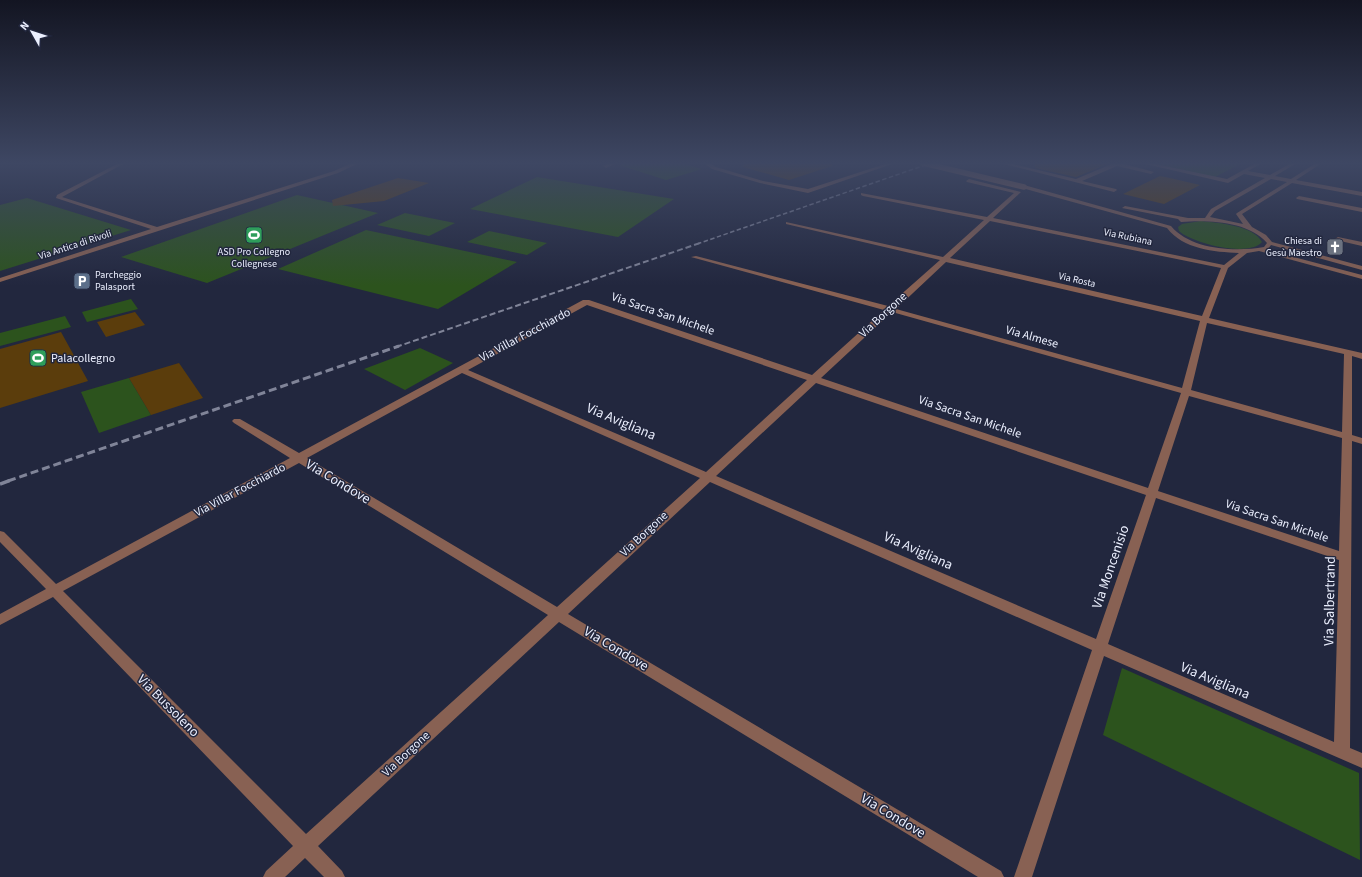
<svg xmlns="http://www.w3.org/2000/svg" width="1362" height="877" font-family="'Source Sans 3',sans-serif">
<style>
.green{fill:#2c531d}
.building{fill:#5b3d0c}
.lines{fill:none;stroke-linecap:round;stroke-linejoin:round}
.minor{fill:#886153;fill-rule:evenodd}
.rail-far3{stroke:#808498;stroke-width:1.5;stroke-dasharray:4.5 2.5;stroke-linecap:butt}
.rail-far2{stroke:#808498;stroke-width:2;stroke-dasharray:6 3;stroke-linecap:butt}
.rail-far1{stroke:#808498;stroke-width:3;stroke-dasharray:8 4;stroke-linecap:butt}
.rail{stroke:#808498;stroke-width:3.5;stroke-dasharray:10 5;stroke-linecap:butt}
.minor-bridge{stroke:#886153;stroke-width:5.5}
.labels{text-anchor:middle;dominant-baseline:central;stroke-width:3;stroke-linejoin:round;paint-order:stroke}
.far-street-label{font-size:10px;fill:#ebeffe;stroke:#22273e}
.far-poi-label{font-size:10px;fill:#ebeffe;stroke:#22273e;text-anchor:end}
.street-label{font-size:12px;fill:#ebeffe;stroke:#22273e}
.poi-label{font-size:12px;fill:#ebeffe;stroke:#22273e;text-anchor:start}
.near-street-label{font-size:14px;fill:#ebeffe;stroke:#22273e}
</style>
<rect width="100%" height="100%" fill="#22273e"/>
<path class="green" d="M 625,163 L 682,163 L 702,169 L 666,180 L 619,165 Z
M 1152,163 L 1242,163 L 1215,177 Z
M 537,177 L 674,199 L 618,237 L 470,209 Z
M 297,195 L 378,213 L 207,283 L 121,257 Z
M 27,198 L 131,230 L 0,271 L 0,205 Z
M 405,213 L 455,223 L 429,236 L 377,225 Z
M 1201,221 C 1218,223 1253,225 1262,242 C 1248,258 1192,243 1179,231 L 1178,227 L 1182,224 Z
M 366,230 L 517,262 L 438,309 L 278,269 Z
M 489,231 L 547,243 L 527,255 L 467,242 Z
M 131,299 L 138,309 L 87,322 L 82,312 Z
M 65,316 L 71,327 L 0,346 L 0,333 Z
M 420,348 L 453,363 L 405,390 L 364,369 Z
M 129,378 L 151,415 L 99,433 L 81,392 Z
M 1122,668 L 1359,773 L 1360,860 L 1103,735 Z"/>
<path class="building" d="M 744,163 L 832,163 L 832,166 L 789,180 L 743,167 Z
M 1035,163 L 1110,163 L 1076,177 L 1035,168 Z
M 1160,176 L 1170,178 L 1200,185 L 1164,204 L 1123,194 Z
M 398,178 L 429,183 L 384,201 L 333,206 L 332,200 Z
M 135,312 L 145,325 L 106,337 L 97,322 Z
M 61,332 L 88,381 L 0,408 L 0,349 Z
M 179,363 L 203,398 L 151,415 L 129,378 Z"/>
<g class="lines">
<path class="minor" d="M 119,163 L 125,163 L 62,197 L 157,227 L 334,171 L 352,163 L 359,163 L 338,173 L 0,282 L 0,278 L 151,229 L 56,198 L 57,195 Z
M 610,163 L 617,163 L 606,168 L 603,166 Z
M 704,163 L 710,163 L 716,167 L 763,181 L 808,189 L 888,163 L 895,163 L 808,193 L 760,183 L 712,169 Z
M 1000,163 L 1009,163 L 1076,179 L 1114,163 L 1121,163 L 1154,172 L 1151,174 L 1117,166 L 1082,181 L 1116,189 L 1117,190 L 1114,192 Z
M 1141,163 L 1151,163 L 1227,179 L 1256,163 L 1262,163 L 1248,171 L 1270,175 L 1291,163 L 1297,163 L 1275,176 L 1291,179 L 1316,163 L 1322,163 L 1296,180 L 1362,192 L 1362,196 L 1292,183 L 1242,214 L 1252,227 L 1266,235 L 1272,242 L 1362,266 L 1362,270 L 1271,245 L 1267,250 L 1362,275 L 1362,279 L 1259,251 L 1247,253 L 1228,268 L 1209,318 L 1362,353 L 1362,359 L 1352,356 L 1352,435 L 1362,438 L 1362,444 L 1352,441 L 1350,748 L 1362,753 L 1362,768 L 1104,656 L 1032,877 L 1014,877 L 1092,650 L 710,482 L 568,614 L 1001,871 L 1004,877 L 978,877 L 559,622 L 318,846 L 342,871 L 345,877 L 324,877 L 305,858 L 285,877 L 263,877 L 266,871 L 293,846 L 53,597 L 0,625 L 0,614 L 46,589 L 0,542 L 0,531 L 4,532 L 56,584 L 290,458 L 234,423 L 232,421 L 234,419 L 240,419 L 299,453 L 583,300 L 589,300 L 812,375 L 884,310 L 691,257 L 696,256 L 888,306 L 940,260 L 786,224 L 786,222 L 943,257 L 984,220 L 863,196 L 861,195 L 861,193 L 987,217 L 1014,193 L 967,182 L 966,181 L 969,179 L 1021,192 L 993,218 L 1224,265 L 1239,253 C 1214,252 1183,249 1167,228 L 1022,188 L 1021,187 L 1024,185 L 1171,226 C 1191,250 1235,252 1264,247 L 1267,243 C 1248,221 1208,220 1181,222 L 1178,219 L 1122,208 L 1125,206 L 1188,218 L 1205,218 L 1211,209 L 1265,178 L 1244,174 L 1228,183 ZM 1271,179 L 1287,182 L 1237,213 L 1236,214 L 1243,224 L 1210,217 L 1215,211 ZM 990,221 L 1221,268 L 1202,316 L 950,258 ZM 946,262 L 1200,321 L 1182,388 L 896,309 ZM 587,305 L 807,380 L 706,472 L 468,370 ZM 892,312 L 1181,393 L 1148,488 L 821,378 ZM 1207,323 L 1344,354 L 1342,432 L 1191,390 ZM 462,373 L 700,478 L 557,607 L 307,458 ZM 816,383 L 1146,495 L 1096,639 L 716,476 ZM 1189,396 L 1342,438 L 1339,551 L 1158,491 ZM 299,463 L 548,615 L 306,834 L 63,591 ZM 1156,498 L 1339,560 L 1334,742 L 1108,644 Z
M 1299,196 L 1362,208 L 1362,212 L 1297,199 L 1296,198 Z
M 1338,237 L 1362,242 L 1362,246 L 1336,240 L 1335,239 Z"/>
<path class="rail-far3" d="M 697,244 L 931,163"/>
<path class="rail-far2" d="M 396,347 L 700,243"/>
<path class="rail-far1" d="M 8,481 L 399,346"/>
<path class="rail" d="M 0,484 L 11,480"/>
<path class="minor-bridge" d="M 923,163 L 1024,187"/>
</g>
<linearGradient id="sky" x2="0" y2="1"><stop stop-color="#131522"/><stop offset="0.57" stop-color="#3e4763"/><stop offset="1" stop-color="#3e4763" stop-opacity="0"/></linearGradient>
<rect width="1362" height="286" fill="url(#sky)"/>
<defs>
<symbol id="stadium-square" viewBox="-11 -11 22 22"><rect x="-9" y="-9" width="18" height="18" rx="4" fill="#2e9e5b" stroke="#22273e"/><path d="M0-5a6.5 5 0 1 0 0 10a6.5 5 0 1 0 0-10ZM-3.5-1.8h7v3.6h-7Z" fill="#fff"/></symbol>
<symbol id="church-square" viewBox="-11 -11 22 22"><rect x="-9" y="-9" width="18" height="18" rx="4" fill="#6b7280" stroke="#22273e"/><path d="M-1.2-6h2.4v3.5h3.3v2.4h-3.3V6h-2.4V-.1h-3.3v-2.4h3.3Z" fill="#fff"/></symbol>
<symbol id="parking-square" viewBox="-11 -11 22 22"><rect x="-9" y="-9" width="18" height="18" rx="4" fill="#5c6f8a" stroke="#22273e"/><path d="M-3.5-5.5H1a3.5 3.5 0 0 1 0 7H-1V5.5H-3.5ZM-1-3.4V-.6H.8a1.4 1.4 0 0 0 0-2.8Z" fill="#fff"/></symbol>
</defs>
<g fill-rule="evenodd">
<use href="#stadium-square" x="244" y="225" width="20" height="20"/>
<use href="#church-square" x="1325" y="237" width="20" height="20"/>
<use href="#parking-square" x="72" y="271" width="20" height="20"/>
<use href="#stadium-square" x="28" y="348" width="20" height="20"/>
</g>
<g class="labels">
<g class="far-street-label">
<text transform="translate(1128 237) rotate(12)">Via Rubiana</text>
<text transform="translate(75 245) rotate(-18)">Via Antica di Rivoli</text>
<text transform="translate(1077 280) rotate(13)">Via Rosta</text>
</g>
<g class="far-poi-label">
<text x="1322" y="241">Chiesa di<tspan x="1322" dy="12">Gesù Maestro</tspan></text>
<text x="254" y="252" text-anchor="middle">ASD Pro Collegno<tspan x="254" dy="12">Collegnese</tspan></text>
<text x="95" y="275" text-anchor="start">Parcheggio<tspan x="95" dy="12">Palasport</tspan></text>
</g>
<g class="street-label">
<text transform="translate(663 314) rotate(19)">Via Sacra San Michele</text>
<text transform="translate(883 315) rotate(-43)">Via Borgone</text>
<text transform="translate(525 335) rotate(-28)">Via Villar Focchiardo</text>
<text transform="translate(1032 337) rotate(16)">Via Almese</text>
<text transform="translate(970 417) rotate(19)">Via Sacra San Michele</text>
<text transform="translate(240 490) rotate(-28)">Via Villar Focchiardo</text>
<text transform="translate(1277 521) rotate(19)">Via Sacra San Michele</text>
<text transform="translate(644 534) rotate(-43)">Via Borgone</text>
<text transform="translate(406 754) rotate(-43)">Via Borgone</text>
</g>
<g class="poi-label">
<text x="51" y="358">Palacollegno</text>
</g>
<g class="near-street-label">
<text transform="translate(621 422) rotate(23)">Via Avigliana</text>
<text transform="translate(338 482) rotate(31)">Via Condove</text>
<text transform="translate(918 551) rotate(24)">Via Avigliana</text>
<text transform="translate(1111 567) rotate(-71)">Via Moncenisio</text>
<text transform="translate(1330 601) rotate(-89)">Via Salbertrand</text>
<text transform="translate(616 649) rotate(31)">Via Condove</text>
<text transform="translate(1215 681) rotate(23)">Via Avigliana</text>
<text transform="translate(168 706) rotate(45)">Via Bussoleno</text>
<text transform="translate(893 816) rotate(31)">Via Condove</text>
</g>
</g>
<g transform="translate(32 32) rotate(309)" stroke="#22273e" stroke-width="3" paint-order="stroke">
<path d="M0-3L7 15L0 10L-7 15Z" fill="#ebeffe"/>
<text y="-6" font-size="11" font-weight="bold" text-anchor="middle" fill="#ebeffe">N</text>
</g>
</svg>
